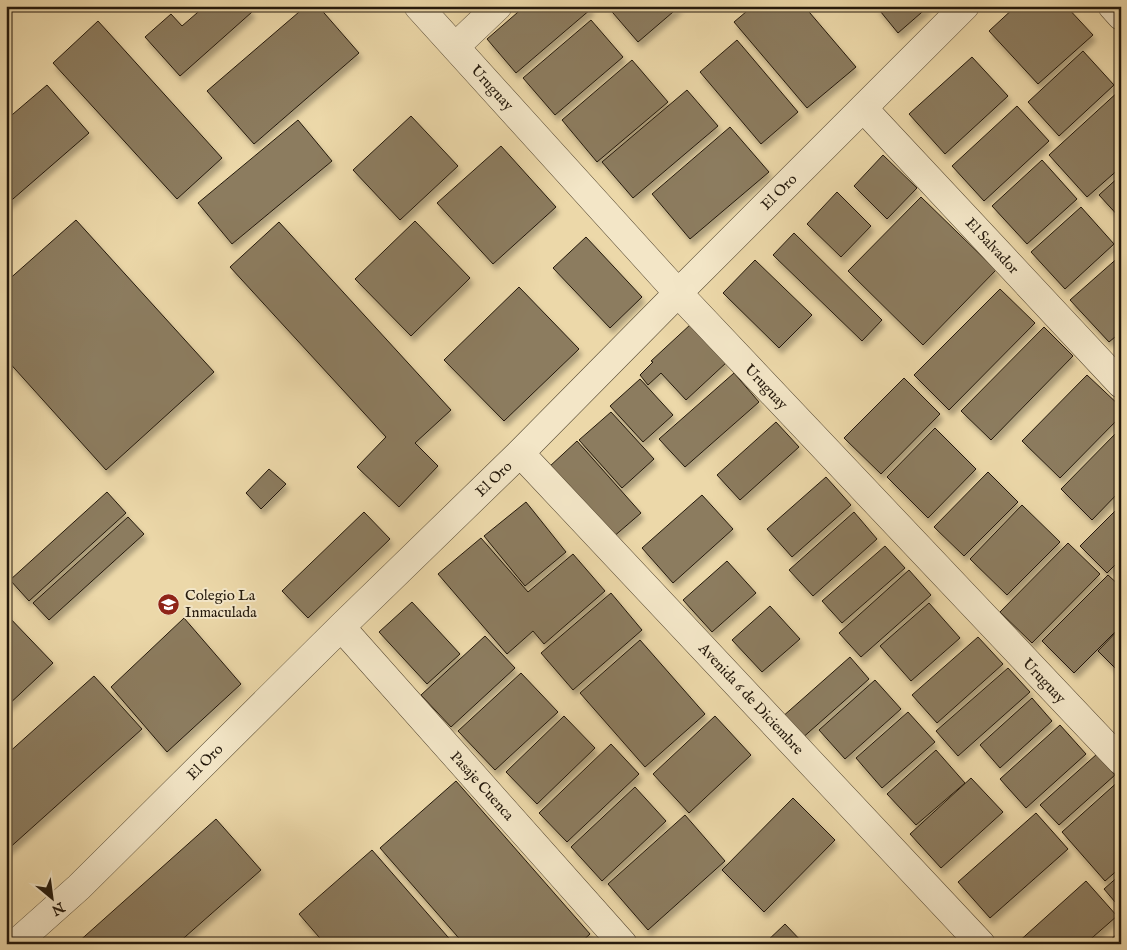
<svg xmlns="http://www.w3.org/2000/svg" width="1127" height="950" font-family="'IM FELL English',serif">
<style>
.building{fill:#8c7c5e;stroke:#24190c;filter:url(#shadow)}
.lines{fill:none;stroke-linecap:round;stroke-linejoin:round}
.street-casing{stroke:#564933;stroke-width:29}
.street{stroke:#f3e6c7;stroke-width:28}
.labels{text-anchor:middle;dominant-baseline:central;stroke-width:4;stroke-linejoin:round;paint-order:stroke}
.street-label{font-size:15px;fill:#24190c;stroke:#f3e6c7}
.poi-label{font-size:15px;fill:#24190c;stroke:#f3e6c7;text-anchor:start}
</style>
<defs>
<filter id="shadow"><feDropShadow dx="3" dy="5.5" stdDeviation="2.5" flood-color="#0004"/></filter>
</defs>
<rect width="100%" height="100%" fill="#ecd8a9"/>
<filter id="stains"><feTurbulence type="fractalNoise" baseFrequency=".004" numOctaves="4"/><feColorMatrix values="0 0 0 0 .2 0 0 0 0 .09 0 0 0 0 .02 0 0 0 .5 -.17"/></filter>
<radialGradient id="worn" r=".72"><stop offset=".6" stop-color="#630" stop-opacity="0"/><stop offset="1" stop-color="#630" stop-opacity=".3"/></radialGradient>
<path class="building" d="M 205,6 L 247,6 L 252,12 L 180,76 L 145,37 L 171,14 L 182,26 Z
M 306,6 L 318,6 L 359,53 L 254,144 L 207,91 Z
M 525,6 L 589,6 L 591,9 L 516,73 L 487,39 Z
M 607,6 L 680,6 L 638,42 Z
M 753,6 L 804,6 L 856,67 L 807,108 L 734,22 Z
M 876,6 L 929,6 L 898,33 Z
M 1016,6 L 1066,6 L 1093,35 L 1038,84 L 989,31 Z
M 591,20 L 623,57 L 555,115 L 523,78 Z
M 98,21 L 222,158 L 177,199 L 53,63 Z
M 737,40 L 798,112 L 761,144 L 700,72 Z
M 1083,51 L 1114,85 L 1059,136 L 1028,102 Z
M 972,57 L 1008,96 L 945,154 L 909,114 Z
M 632,60 L 668,102 L 597,162 L 562,120 Z
M 47,85 L 89,133 L 6,205 L 6,120 Z
M 687,90 L 718,126 L 633,198 L 602,162 Z
M 1120,90 L 1121,167 L 1087,197 L 1049,155 Z
M 1017,106 L 1049,141 L 984,201 L 952,166 Z
M 411,116 L 458,166 L 400,220 L 353,170 Z
M 298,120 L 332,161 L 232,244 L 198,203 Z
M 730,127 L 769,172 L 690,239 L 652,194 Z
M 501,146 L 556,207 L 493,264 L 437,203 Z
M 883,155 L 917,188 L 887,219 L 854,186 Z
M 1042,160 L 1077,199 L 1027,244 L 992,206 Z
M 1121,175 L 1121,219 L 1099,195 Z
M 837,192 L 871,226 L 841,257 L 807,224 Z
M 921,197 L 996,270 L 923,345 L 848,271 Z
M 1081,207 L 1114,244 L 1065,289 L 1031,252 Z
M 76,220 L 214,372 L 106,470 L 6,359 L 6,282 Z
M 415,221 L 470,278 L 411,336 L 355,279 Z
M 279,222 L 451,410 L 415,443 L 438,466 L 399,507 L 357,467 L 386,437 L 230,267 Z
M 794,233 L 882,320 L 862,341 L 773,255 Z
M 586,237 L 642,297 L 610,328 L 553,268 Z
M 1121,255 L 1121,332 L 1109,342 L 1070,300 Z
M 755,260 L 812,315 L 779,348 L 723,293 Z
M 519,287 L 579,349 L 504,421 L 444,360 Z
M 1000,289 L 1035,323 L 949,410 L 914,375 Z
M 691,324 L 727,362 L 686,400 L 661,373 L 648,385 L 640,375 L 653,362 L 651,361 Z
M 1044,327 L 1073,356 L 991,440 L 961,411 Z
M 734,373 L 759,402 L 685,467 L 659,439 Z
M 1087,375 L 1121,407 L 1121,416 L 1060,478 L 1022,441 Z
M 904,378 L 940,414 L 881,474 L 844,438 Z
M 640,379 L 673,415 L 643,442 L 610,406 Z
M 611,412 L 654,459 L 622,488 L 579,440 Z
M 776,422 L 799,447 L 740,500 L 717,475 Z
M 935,428 L 976,469 L 928,518 L 887,477 Z
M 1121,428 L 1121,490 L 1092,520 L 1061,489 Z
M 577,441 L 641,513 L 612,538 L 549,467 Z
M 269,469 L 286,484 L 261,509 L 246,493 Z
M 988,472 L 1018,502 L 964,556 L 934,527 Z
M 826,477 L 851,505 L 792,557 L 767,529 Z
M 107,492 L 126,513 L 29,601 L 10,580 Z
M 702,495 L 733,529 L 673,583 L 642,548 Z
M 526,502 L 566,552 L 525,586 L 484,536 Z
M 1022,505 L 1060,542 L 1007,595 L 970,559 Z
M 1121,505 L 1121,559 L 1107,573 L 1080,546 Z
M 364,512 L 390,539 L 308,618 L 282,591 Z
M 854,512 L 877,539 L 813,596 L 789,570 Z
M 128,517 L 144,534 L 49,620 L 33,603 Z
M 481,538 L 528,592 L 573,554 L 605,591 L 544,644 L 533,631 L 507,654 L 438,574 Z
M 1068,543 L 1100,574 L 1032,643 L 1000,612 Z
M 885,546 L 905,568 L 842,623 L 822,601 Z
M 727,561 L 756,593 L 712,632 L 683,600 Z
M 909,570 L 931,595 L 861,657 L 839,633 Z
M 1108,575 L 1121,587 L 1121,626 L 1074,673 L 1042,641 Z
M 611,593 L 642,630 L 573,690 L 541,653 Z
M 412,602 L 460,654 L 427,684 L 379,632 Z
M 929,603 L 960,638 L 911,681 L 880,646 Z
M 770,606 L 800,639 L 762,672 L 732,640 Z
M 6,614 L 53,663 L 6,707 Z
M 184,618 L 241,684 L 167,752 L 111,687 Z
M 1121,627 L 1121,674 L 1098,651 Z
M 485,636 L 515,668 L 451,727 L 421,695 Z
M 978,637 L 1003,664 L 937,723 L 912,695 Z
M 640,640 L 705,714 L 645,767 L 580,693 Z
M 850,657 L 869,679 L 800,740 L 781,718 Z
M 1008,668 L 1030,692 L 958,756 L 936,731 Z
M 521,673 L 558,712 L 495,770 L 458,731 Z
M 94,676 L 142,729 L 6,851 L 6,755 Z
M 875,680 L 901,709 L 845,759 L 819,730 Z
M 1032,698 L 1052,721 L 1000,768 L 980,745 Z
M 908,712 L 935,742 L 882,788 L 856,758 Z
M 564,716 L 595,748 L 537,804 L 506,772 Z
M 715,716 L 751,755 L 689,813 L 653,774 Z
M 1060,725 L 1086,754 L 1026,808 L 1000,779 Z
M 611,744 L 639,774 L 567,842 L 539,813 Z
M 936,750 L 965,783 L 916,825 L 887,794 Z
M 1097,754 L 1115,775 L 1059,825 L 1040,805 Z
M 971,778 L 1003,812 L 941,868 L 910,834 Z
M 1121,779 L 1121,867 L 1105,881 L 1062,832 Z
M 456,781 L 590,934 L 579,944 L 464,944 L 380,848 Z
M 635,787 L 666,821 L 602,881 L 571,847 Z
M 793,798 L 835,840 L 764,912 L 722,870 Z
M 1036,813 L 1068,849 L 990,918 L 958,882 Z
M 685,815 L 725,861 L 648,930 L 608,884 Z
M 216,819 L 261,870 L 177,944 L 76,944 Z
M 372,850 L 454,944 L 325,944 L 299,914 Z
M 1121,874 L 1121,909 L 1104,889 Z
M 1086,881 L 1117,916 L 1085,944 L 1016,944 Z
M 785,924 L 804,944 L 764,944 Z
M 1118,933 L 1121,937 L 1121,944 L 1106,944 Z"/>
<g class="lines">
<defs>
<path id="street" d="M 418,6 L 678,293 L 1121,761
M 1112,6 L 1121,16
M 455,47 L 498,6
M 863,108 L 1121,384
M 520,453 L 981,944
M 341,627 L 623,944
M 15,944 L 79,887 L 341,627 L 520,453 L 678,293 L 965,6"/>
</defs>
<use href="#street" class="street-casing"/>
<use href="#street" class="street"/>
</g>
<defs>
<symbol id="school-disc" viewBox="-11 -11 22 22"><circle r="9.5" fill="#8f2418" stroke="#f3e6c7"/><path d="M0-5L7-2L0 1L-7-2ZM-4 1L0 2.5L4 1V4Q0 6-4 4Z" fill="#fff"/></symbol>
</defs>
<g fill-rule="evenodd">
<use href="#school-disc" x="156" y="592" width="25" height="25"/>
</g>
<g class="labels">
<g class="street-label">
<text transform="translate(492 88) rotate(48)">Uruguay</text>
<text transform="translate(779 192) rotate(-45)">El Oro</text>
<text transform="translate(992 246) rotate(47)">El Salvador</text>
<text transform="translate(766 387) rotate(47)">Uruguay</text>
<text transform="translate(494 479) rotate(-44)">El Oro</text>
<text transform="translate(1044 681) rotate(47)">Uruguay</text>
<text transform="translate(751 699) rotate(47)">Avenida 6 de Diciembre</text>
<text transform="translate(205 762) rotate(-45)">El Oro</text>
<text transform="translate(482 786) rotate(48)">Pasaje Cuenca</text>
</g>
<g class="poi-label">
<text x="185" y="595">Colegio La<tspan x="185" dy="17">Inmaculada</tspan></text>
</g>
</g>
<rect width="1127" height="950" fill="none" stroke="#ecd8a9" stroke-width="25"/>
<rect x="8" y="8" width="1112" height="935" fill="none" stroke="#24190c" stroke-width="2.5"/>
<rect x="12" y="12" width="1102" height="925" fill="none" stroke="#24190c"/>
<g transform="translate(52 898) rotate(151)" stroke="#f3e6c7" stroke-width="4" paint-order="stroke">
<path d="M0-4L9 19L0 12L-9 19Z" fill="#24190c"/>
<text y="-8" font-size="14" font-weight="bold" text-anchor="middle" fill="#24190c">N</text>
</g>
<rect width="100%" height="100%" filter="url(#stains)"/>
<rect width="100%" height="100%" fill="url(#worn)"/>
</svg>
